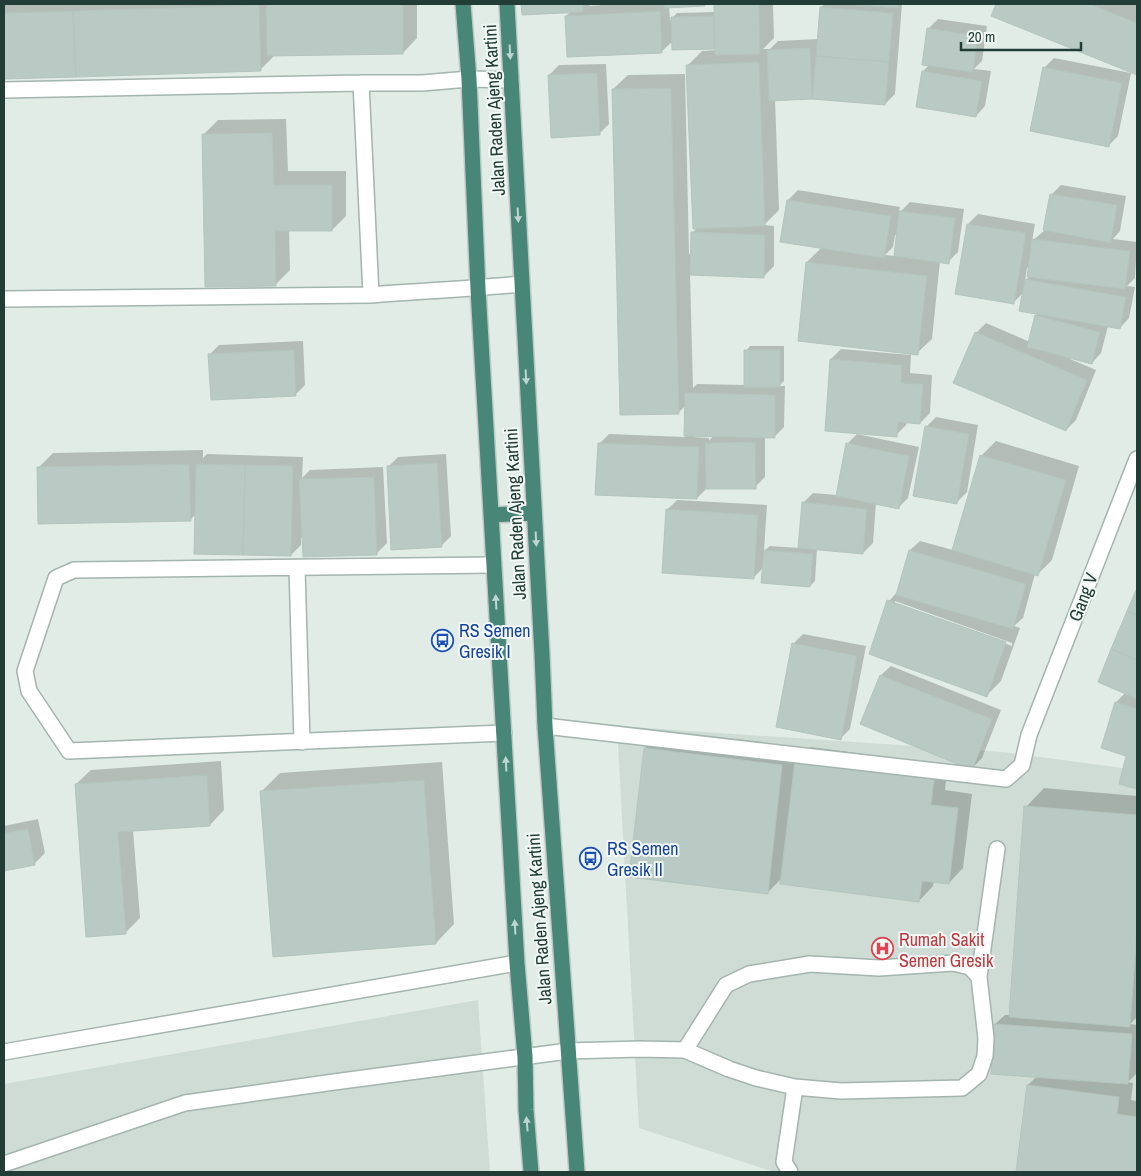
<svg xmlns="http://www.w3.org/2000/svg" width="1141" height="1176" font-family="'Archivo Narrow',sans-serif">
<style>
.built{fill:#cfdcd6}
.shadow{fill:#0003;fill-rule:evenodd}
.building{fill:#b9c9c3;stroke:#b3c5be}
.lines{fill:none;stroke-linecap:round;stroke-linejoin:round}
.service-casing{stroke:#a4b4ae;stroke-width:18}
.minor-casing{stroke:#a4b4ae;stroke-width:18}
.trunk-casing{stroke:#c1c9c6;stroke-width:18}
.service{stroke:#fff;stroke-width:15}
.minor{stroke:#fff;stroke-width:15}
.trunk{stroke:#488678;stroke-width:15}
.oneway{fill:#bed6d0}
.labels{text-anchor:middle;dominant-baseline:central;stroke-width:4;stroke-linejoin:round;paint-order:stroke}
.street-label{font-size:18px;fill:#213d35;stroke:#f1f8f5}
.transit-label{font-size:18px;fill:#164399;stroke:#f1f8f5;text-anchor:start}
.health-label{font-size:18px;fill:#be3a42;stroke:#f1f8f5;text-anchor:start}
</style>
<rect width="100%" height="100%" fill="#e1ece7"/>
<path class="built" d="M 617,726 L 1003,752 L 1137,770 L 1137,1172 L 774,1172 L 639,1128 Z
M 478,1000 L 490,1172 L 4,1172 L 4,1084 Z"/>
<path class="shadow" d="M 4,4 L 417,4 L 417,38 L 403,53 L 275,55 L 260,70 L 4,78 Z
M 522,4 L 591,4 L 589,6 L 615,4 L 705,4 L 669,6 L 670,20 L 677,13 L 716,12 L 716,4 L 773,4 L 774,38 L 763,49 L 770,49 L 778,41 L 818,39 L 821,7 L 825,4 L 902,4 L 895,94 L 885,104 L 812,98 L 775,99 L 779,210 L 764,225 L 774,226 L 774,266 L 764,276 L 690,274 L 693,388 L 697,384 L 746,385 L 746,351 L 750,346 L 784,346 L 784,381 L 779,386 L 785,386 L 784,427 L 774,437 L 765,437 L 765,477 L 755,487 L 707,488 L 697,498 L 599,444 L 609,434 L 685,437 L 686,405 L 678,413 L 613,89 L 628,75 L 685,74 L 689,254 L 692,254 L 692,233 L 697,228 L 688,65 L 702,51 L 717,50 L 716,45 L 714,48 L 673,41 L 661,52 L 566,16 L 570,12 L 523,14 ZM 694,435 L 714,435 L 709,441 L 709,438 L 694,437 Z
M 997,4 L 1137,4 L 1137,74 L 993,15 Z
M 938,19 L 987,26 L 982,61 L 974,69 L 991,71 L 985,106 L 976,116 L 923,71 L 930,64 L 928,29 Z
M 1054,58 L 1131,73 L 1118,136 L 1108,146 L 1044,68 Z
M 606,64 L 609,124 L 599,134 L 549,75 L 559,65 Z
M 286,119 L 288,171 L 346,171 L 346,216 L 332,230 L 289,229 L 290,270 L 275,285 L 203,135 L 218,120 Z
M 1061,185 L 1126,196 L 1120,231 L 1113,239 L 1137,242 L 1135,278 L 1127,286 L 1135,287 L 1129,318 L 1120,328 L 1108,326 L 1101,353 L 1092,363 L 1071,357 L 1070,359 L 1096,370 L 1076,420 L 1066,430 L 976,333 L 986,323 L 1030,342 L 1036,316 L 1039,313 L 1024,292 L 1014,302 L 968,224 L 978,214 L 1035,224 L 1032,241 L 1045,230 L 1051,195 ZM 1027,268 L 1030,268 L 1030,276 L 1025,281 Z
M 798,190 L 900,207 L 899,213 L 910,202 L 964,209 L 958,252 L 948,262 L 940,261 L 932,339 L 917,353 L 807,262 L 822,247 L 788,200 ZM 895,235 L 898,235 L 895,256 L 885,255 L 893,247 Z
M 303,341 L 305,385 L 295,395 L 209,355 L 219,345 Z
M 841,349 L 911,355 L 910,373 L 932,375 L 930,413 L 920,423 L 907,422 L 906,425 L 896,435 L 831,359 Z
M 936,417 L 978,425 L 967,492 L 957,502 L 926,427 Z
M 857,434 L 919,447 L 908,498 L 898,508 L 876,503 L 873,543 L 863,553 L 817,548 L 815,581 L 810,586 L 764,567 L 754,577 L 667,510 L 677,500 L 767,505 L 764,551 L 770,546 L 799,548 L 803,503 L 813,493 L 837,495 L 847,444 Z
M 996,441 L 1079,466 L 1052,560 L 1038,574 L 1035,574 L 1023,618 L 1014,626 L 1020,628 L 1001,681 L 986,696 L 889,601 L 899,590 L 910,550 L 920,541 L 953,550 L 981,456 ZM 895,601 L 1012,643 L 1012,646 L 895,604 Z
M 203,450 L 203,458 L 207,454 L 303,457 L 302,478 L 310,470 L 383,467 L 387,543 L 377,553 L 301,537 L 301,545 L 291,555 L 196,514 L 190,520 L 39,467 L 53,453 Z
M 446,454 L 451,536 L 442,545 L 388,467 L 398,457 Z
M 1137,592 L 1137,788 L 1120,783 L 1128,755 L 1116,702 L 1126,692 L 1099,681 Z
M 803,634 L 866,646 L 850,729 L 840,739 L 793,644 Z
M 891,666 L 1001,710 L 982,758 L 972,768 L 881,675 Z
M 659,734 L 796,750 L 795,763 L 811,747 L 948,765 L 945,790 L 972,794 L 963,868 L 949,883 L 934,881 L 933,886 L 919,901 L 782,878 L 767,893 L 645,748 Z
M 221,761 L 224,810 L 210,825 L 133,830 L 140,918 L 125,933 L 76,784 L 91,770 Z
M 442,762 L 454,924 L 436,943 L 261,792 L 280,773 Z
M 1044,788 L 1137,796 L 1137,1017 L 1130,1024 L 1137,1025 L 1137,1073 L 1128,1082 L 1133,1083 L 1131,1100 L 1137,1101 L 1137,1172 L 1017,1172 L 1028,1085 L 1037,1076 L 995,1024 L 1005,1015 L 1010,1015 L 1026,807 Z
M 38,819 L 45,853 L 35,863 L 4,869 L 4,826 Z"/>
<path class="building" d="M 266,4 L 403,4 L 403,54 L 267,56 Z
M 521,4 L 583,4 L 584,12 L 522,15 Z
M 664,4 L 705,4 L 705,6 L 665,8 Z
M 714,4 L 759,4 L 760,54 L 715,55 Z
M 846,4 L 898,4 L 898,8 Z
M 996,4 L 1090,4 L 1137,23 L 1137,75 L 991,16 Z
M 259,5 L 261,71 L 76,77 L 73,11 Z
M 820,7 L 893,13 L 889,62 L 816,56 Z
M 73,11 L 76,77 L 4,79 L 4,13 Z
M 660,11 L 662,53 L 567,57 L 565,16 Z
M 714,16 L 714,49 L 672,50 L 671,17 Z
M 927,28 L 978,36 L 973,72 L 922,65 Z
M 810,48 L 812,99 L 769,101 L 767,50 Z
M 816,56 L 889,62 L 885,105 L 812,99 Z
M 759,62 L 765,226 L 693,229 L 686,65 Z
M 1043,67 L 1122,83 L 1109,147 L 1030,131 Z
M 922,71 L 982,81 L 976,117 L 916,107 Z
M 597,73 L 600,135 L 551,138 L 548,75 Z
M 671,88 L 679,414 L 620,415 L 612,89 Z
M 272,133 L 274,185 L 332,185 L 332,231 L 275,231 L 276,286 L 205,287 L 202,134 Z
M 1050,194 L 1117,205 L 1111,243 L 1043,230 Z
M 787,200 L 891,216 L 884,258 L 780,242 Z
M 899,211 L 955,218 L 949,264 L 894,256 Z
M 967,224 L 1026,233 L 1014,304 L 955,294 Z
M 691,232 L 765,235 L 764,278 L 690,275 Z
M 1032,239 L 1130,251 L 1125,289 L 1027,277 Z
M 806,262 L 927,276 L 918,355 L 798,341 Z
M 1025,279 L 1126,297 L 1120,329 L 1019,311 Z
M 1035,315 L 1100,332 L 1092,364 L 1027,347 Z
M 975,332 L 1087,380 L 1066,431 L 953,383 Z
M 294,350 L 296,396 L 211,400 L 208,354 Z
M 744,350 L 780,350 L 780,387 L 744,387 Z
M 830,359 L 902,365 L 901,383 L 923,384 L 920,424 L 898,422 L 897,437 L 825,431 Z
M 685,393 L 775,395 L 775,438 L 684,436 Z
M 925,426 L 969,434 L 957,504 L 913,496 Z
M 755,442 L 756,489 L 706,489 L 705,443 Z
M 598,443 L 699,447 L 697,499 L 595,495 Z
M 846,443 L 909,456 L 899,509 L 836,496 Z
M 980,455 L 1066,480 L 1038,576 L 952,550 Z
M 437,463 L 442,547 L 391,550 L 387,466 Z
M 189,464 L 191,521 L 38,524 L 37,467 Z
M 196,464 L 245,465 L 243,555 L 194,554 Z
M 245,465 L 293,466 L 291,556 L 243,555 Z
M 374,477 L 377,555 L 303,557 L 299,479 Z
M 802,502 L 867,509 L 863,554 L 798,548 Z
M 666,509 L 758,515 L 754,579 L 662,573 Z
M 764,550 L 813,554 L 810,587 L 761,583 Z
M 909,550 L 1026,584 L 1013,629 L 896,595 Z
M 1137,588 L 1137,615 L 1127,611 Z
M 887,600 L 1006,642 L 987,697 L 869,654 Z
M 1127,611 L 1137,615 L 1137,660 L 1111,649 Z
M 792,643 L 857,656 L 841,740 L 776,727 Z
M 1111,649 L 1137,660 L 1137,699 L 1098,682 Z
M 880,675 L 992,719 L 972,770 L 860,724 Z
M 1115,702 L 1137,709 L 1137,789 L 1119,784 L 1126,756 L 1101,748 Z
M 644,748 L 782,765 L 768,894 L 629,877 Z
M 795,761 L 934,779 L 931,805 L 958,808 L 949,884 L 922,881 L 919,902 L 780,884 Z
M 207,775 L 210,826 L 118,832 L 126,934 L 86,937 L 75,784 Z
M 424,780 L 436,944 L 273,957 L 260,791 Z
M 1024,806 L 1137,815 L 1137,929 L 1130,1027 L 1009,1017 Z
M 28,829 L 35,865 L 4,871 L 4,833 Z
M 994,1024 L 1132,1034 L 1128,1084 L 991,1074 Z
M 1027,1085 L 1119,1097 L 1117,1114 L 1137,1117 L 1137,1172 L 1016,1172 Z"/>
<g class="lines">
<defs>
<path id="service" d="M 361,83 L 371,295
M 4,90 L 361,83 L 422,83 L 469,79 L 511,80
M 4,299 L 371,295 C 421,291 471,289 521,284
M 494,565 L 74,570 L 56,578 L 25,671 L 29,691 L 69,751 L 504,733
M 297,568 L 302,742
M 685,1050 L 726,985 L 749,974 L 810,964 L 879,968 L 953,963 L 970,967 L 979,977 L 997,849
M 4,1164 L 185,1103 L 334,1082 L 568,1051 L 640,1049 L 685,1050 L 729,1069 L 756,1078 L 795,1087 L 841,1091 L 962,1088 L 979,1074 L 985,1056 L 986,1038 L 979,977
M 790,1172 L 784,1162 L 795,1087"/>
<path id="minor" d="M 545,726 L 1006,779 L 1022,765 L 1029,735 L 1137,459
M 4,1052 L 517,963"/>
<path id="trunk" d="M 463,4 L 469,79 L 478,289 L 517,963 L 525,1057 L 526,1110 L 531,1172
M 507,4 L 542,654 L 545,726 L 577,1172
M 491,515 L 534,513"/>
</defs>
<use href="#service" class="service-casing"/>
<use href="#minor" class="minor-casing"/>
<use href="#trunk" class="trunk-casing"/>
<use href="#service" class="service"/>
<use href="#minor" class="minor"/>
<use href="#trunk" class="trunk"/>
</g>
<defs><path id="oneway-solid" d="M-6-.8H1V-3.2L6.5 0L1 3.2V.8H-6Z" transform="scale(1.25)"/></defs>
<g class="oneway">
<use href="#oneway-solid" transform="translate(510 52) rotate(87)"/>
<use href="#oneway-solid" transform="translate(518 215) rotate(87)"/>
<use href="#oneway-solid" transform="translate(526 377) rotate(87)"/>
<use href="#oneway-solid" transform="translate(536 539) rotate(87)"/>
<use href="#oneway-solid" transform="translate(496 602) rotate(-93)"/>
<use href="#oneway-solid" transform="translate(506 764) rotate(-93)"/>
<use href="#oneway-solid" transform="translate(515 927) rotate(-93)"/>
<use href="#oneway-solid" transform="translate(527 1124) rotate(-95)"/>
</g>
<defs>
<symbol id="bus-ring" viewBox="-11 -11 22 22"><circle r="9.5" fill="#f1f8f5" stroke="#1a4fb4" stroke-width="1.5"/><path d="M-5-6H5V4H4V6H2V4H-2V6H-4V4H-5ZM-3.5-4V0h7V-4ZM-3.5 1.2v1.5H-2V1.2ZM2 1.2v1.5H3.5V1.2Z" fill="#1a4fb4"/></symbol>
<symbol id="hospital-ring" viewBox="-11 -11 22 22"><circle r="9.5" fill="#f1f8f5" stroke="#e0444e" stroke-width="1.5"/><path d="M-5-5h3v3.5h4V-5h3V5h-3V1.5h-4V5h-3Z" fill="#e0444e"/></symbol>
</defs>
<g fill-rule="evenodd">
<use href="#bus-ring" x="430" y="628" width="25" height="25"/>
<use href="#bus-ring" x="578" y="846" width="25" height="25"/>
<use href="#hospital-ring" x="870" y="936" width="25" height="25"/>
</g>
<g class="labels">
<g class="street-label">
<text transform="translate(494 110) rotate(-93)">Jalan Raden Ajeng Kartini</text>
<text transform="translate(515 514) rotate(-93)">Jalan Raden Ajeng Kartini</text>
<text transform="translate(1083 597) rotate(-69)">Gang V</text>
<text transform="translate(539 919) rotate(-94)">Jalan Raden Ajeng Kartini</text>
</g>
<g class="transit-label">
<text x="459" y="630">RS Semen<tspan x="459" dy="21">Gresik I</tspan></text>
<text x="607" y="848">RS Semen<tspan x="607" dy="21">Gresik II</tspan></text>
</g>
<g class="health-label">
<text x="899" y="939">Rumah Sakit<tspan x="899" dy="21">Semen Gresik</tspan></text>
</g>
</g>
<rect width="1141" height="1176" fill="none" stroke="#213d35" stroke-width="10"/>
<path d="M961 42v8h120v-8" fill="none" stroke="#213d35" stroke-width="2.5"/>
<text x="968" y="42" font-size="15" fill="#213d35" stroke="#f1f8f5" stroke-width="4" paint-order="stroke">20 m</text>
</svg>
